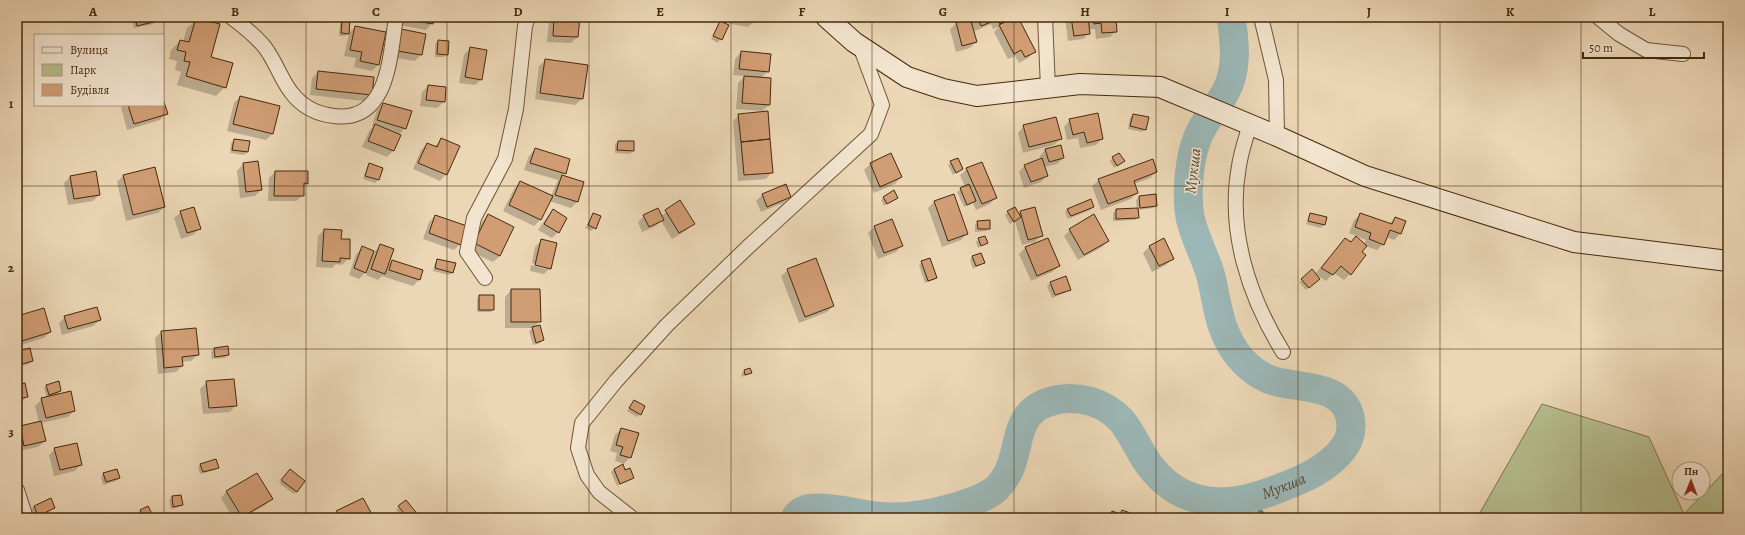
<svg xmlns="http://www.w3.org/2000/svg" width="1745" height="535" font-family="Alegreya,serif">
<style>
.green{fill:#b6be8e;stroke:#7e744d}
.shadow{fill:#0003}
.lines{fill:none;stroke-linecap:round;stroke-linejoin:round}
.stream{stroke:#797f72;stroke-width:5}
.river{stroke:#9bb7b6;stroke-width:29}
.building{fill:#d19d75;stroke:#452a0c}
.minor-casing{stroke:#6e5536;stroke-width:16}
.secondary-casing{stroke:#452a0c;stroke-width:22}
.minor{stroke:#f2e4cf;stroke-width:14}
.secondary{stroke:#f2e4cf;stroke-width:20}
.grid{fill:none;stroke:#452a0c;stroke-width:1;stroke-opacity:0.55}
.labels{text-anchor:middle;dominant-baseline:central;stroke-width:3;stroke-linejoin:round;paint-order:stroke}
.water-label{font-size:16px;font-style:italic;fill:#5a4d36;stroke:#f2e4cf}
.neatline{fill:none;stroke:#452a0c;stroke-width:1.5}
.grid-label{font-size:13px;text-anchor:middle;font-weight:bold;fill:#452a0c}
</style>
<rect width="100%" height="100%" fill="#ebd6b5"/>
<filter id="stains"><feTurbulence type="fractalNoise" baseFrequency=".005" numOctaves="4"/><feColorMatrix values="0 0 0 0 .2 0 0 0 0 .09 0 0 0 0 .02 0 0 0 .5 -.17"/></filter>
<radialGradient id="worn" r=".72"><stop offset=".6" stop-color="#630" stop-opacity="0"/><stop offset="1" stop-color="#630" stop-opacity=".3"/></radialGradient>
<path class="green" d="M 1542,404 L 1649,437 L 1684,514 L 1728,468 L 1728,518 L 1477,518 Z"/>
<path class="shadow" d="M 134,17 L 155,17 L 156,21 L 153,24 L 134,28 L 132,19 Z
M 400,17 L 433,17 L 432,23 L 426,30 L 399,25 Z
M 553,17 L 579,17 L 577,37 L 571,43 L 547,42 L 549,21 Z
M 585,17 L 614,17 L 609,22 Z
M 715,17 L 755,17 L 755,21 L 748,27 L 721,22 L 727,25 L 718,43 L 711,39 L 721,21 L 714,20 Z
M 969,17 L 1013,17 L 1009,21 L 1035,51 L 1028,58 L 1019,63 L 1015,56 L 1008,59 L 994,32 L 999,27 L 993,29 L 991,24 L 973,32 L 976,42 L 970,48 L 956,52 L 950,29 L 956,23 L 970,19 Z
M 1065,17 L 1115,17 L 1116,31 L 1110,37 L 1096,39 L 1095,29 L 1088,29 L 1089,33 L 1083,39 L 1068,41 Z
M 197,19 L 210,58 L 225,87 L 216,96 L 177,85 L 181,72 L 175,70 L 177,61 L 169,59 L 171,50 L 180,41 L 183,42 L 187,28 Z
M 343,20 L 348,33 L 346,36 L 339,36 L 340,23 Z
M 355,27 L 379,64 L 372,71 L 354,67 L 356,58 L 344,56 L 349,33 Z
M 425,35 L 421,55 L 415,61 L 391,57 L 395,36 Z
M 438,41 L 447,54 L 444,57 L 435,57 L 435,44 Z
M 470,48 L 482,79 L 475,85 L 459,83 L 464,55 Z
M 741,52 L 768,71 L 761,78 L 769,105 L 762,111 L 736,109 L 738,83 L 745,76 L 733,75 L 735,59 Z
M 546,60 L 582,99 L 575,105 L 535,99 L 539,66 Z
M 318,72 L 371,95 L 364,101 L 310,95 L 312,78 Z
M 428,86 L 444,102 L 437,108 L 420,106 L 422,92 Z
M 240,97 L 272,134 L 266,140 L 227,131 L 234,103 Z
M 163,103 L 166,113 L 160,120 L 127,130 L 121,107 L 123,105 L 163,105 Z
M 383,104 L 405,128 L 399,135 L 393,151 L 387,157 L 362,147 L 369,131 L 373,127 L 372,126 L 377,110 Z
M 739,115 L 772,172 L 766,179 L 738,181 L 733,121 Z
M 1133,115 L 1145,129 L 1142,132 L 1128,129 L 1130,118 Z
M 1070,120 L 1102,139 L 1096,145 L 1080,148 L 1078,138 L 1067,140 L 1064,127 Z
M 1024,126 L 1061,138 L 1054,145 L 1023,153 L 1018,133 Z
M 442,139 L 446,174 L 440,181 L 413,169 L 421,150 L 427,144 L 434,147 Z
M 234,141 L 249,142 L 247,152 L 244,155 L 230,153 L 231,143 Z
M 618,142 L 633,151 L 630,154 L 615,153 L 615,144 Z
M 535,149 L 569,160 L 562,176 L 583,183 L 577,202 L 571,208 L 549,201 L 540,220 L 534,226 L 503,211 L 514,189 L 520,182 L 551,196 L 558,180 L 524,170 L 529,156 Z
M 1046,149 L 1063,158 L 1057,164 L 1044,167 L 1047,175 L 1041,182 L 1024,188 L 1019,172 L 1025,165 L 1041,160 L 1040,156 Z
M 891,155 L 901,177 L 895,184 L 874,193 L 864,170 L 870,164 Z
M 1113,158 L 1123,161 L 1114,168 L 1110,161 Z
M 951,162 L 962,169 L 953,175 L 948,165 Z
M 243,164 L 261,190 L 255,196 L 240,198 L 237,171 Z
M 370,164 L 382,168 L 378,180 L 375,183 L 363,179 L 367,167 Z
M 154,168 L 164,207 L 158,213 L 126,221 L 117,182 L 123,176 Z
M 967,169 L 996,197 L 990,204 L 976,210 L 973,203 L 964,207 L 957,192 L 965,187 L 960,175 Z
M 275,172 L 307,183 L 303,188 L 303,195 L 296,201 L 268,201 L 269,178 Z
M 1156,172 L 1150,178 L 1134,184 L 1137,193 L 1131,199 L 1101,210 L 1092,186 L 1099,180 Z
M 70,177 L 99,195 L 93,201 L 68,205 L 64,183 Z
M 763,194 L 790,197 L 783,203 L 761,212 L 756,201 Z
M 1155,195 L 1156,205 L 1153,208 L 1138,210 L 1138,217 L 1135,220 L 1113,221 L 1113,213 L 1116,210 L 1137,209 L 1136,200 L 1139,197 Z
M 884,197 L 897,198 L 884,206 L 881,200 Z
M 680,202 L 693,223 L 687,230 L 672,239 L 661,221 L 656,226 L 642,232 L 638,222 L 644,216 L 661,216 Z
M 934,202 L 967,233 L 961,240 L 942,247 L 928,208 Z
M 1093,207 L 1090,210 L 1068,219 L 1065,212 L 1068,209 Z
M 553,210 L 558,232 L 552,238 L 538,230 L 547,217 Z
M 181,212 L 200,228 L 193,235 L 181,239 L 174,218 Z
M 1008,212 L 1018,215 L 1021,212 L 1041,235 L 1035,242 L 1022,245 L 1015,221 L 1010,224 L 1005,215 Z
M 593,214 L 600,217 L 592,231 L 585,228 Z
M 1311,214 L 1324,225 L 1321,228 L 1306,224 Z
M 1361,214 L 1389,224 L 1395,218 L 1405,222 L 1400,234 L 1394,240 L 1386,237 L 1383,244 L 1377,250 L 1365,246 L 1350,274 L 1344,280 L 1334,273 L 1326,281 L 1316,274 L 1316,282 L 1306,290 L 1299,282 L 1315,274 L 1345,239 L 1350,243 L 1364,244 L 1366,240 L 1349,233 L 1354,220 Z
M 488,215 L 500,256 L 493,262 L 468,250 L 482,222 Z
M 435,216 L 460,244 L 454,250 L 423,239 L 429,222 Z
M 892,220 L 902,245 L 896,252 L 878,259 L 868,233 L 874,227 Z
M 978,222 L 989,228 L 986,231 L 975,232 L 975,225 Z
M 324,230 L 340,240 L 349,258 L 342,265 L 336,264 L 332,268 L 316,267 L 318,236 Z
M 1070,230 L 1108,241 L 1102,247 L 1078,260 L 1064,236 Z
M 979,239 L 986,243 L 978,248 L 976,242 Z
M 1047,239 L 1059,266 L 1052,272 L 1031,281 L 1019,254 L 1025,248 Z
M 542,240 L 550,268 L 544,274 L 530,271 L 531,265 L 547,269 L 547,267 L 532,263 L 535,247 Z
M 1163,240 L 1173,258 L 1166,265 L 1152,272 L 1143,253 L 1149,247 Z
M 381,245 L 387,266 L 392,261 L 419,280 L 413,286 L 382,276 L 378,280 L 366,275 L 368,270 L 359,279 L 349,275 L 356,254 L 363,247 L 374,252 Z
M 972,257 L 984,263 L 973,269 L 970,260 Z
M 438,260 L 452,272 L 449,275 L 433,271 L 435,263 Z
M 922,262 L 936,278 L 933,280 L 925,283 L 919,265 Z
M 788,270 L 833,306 L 827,312 L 799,323 L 781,276 Z
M 1050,283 L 1070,289 L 1067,292 L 1052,298 L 1047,286 Z
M 511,290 L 540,321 L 533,328 L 543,340 L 540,343 L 533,345 L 529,331 L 533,328 L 505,328 L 505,297 Z
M 479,296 L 493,309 L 491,312 L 477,312 L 477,299 Z
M 17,317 L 50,332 L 44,338 L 17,346 Z
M 65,317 L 100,320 L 93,326 L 62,335 L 59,323 Z
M 195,329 L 198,355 L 191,361 L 181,362 L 182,366 L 176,372 L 158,374 L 155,338 L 161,332 Z
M 227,347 L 228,355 L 225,358 L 212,359 L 211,352 L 214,349 Z
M 29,349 L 32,361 L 29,364 L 17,367 L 17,352 Z
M 744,371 L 751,373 L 742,377 L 741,374 Z
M 207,382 L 236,405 L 230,412 L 203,414 L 200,389 Z
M 47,385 L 60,391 L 55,396 L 74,411 L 68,417 L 41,423 L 45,441 L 38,447 L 18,451 L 17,430 L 20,427 L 39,422 L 35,406 L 42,399 L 47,398 L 44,388 Z
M 17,386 L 27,396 L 21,403 L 17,404 Z
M 632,404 L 640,414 L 637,417 L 627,411 Z
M 621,429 L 630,457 L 624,464 L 615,461 L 617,453 L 610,451 L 615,435 Z
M 55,449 L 81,464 L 75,471 L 54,476 L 49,455 Z
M 201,464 L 218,467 L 215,470 L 200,474 L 198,467 Z
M 614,469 L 633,478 L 617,486 L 611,472 Z
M 104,474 L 119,478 L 116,481 L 103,485 L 101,477 Z
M 287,474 L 297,491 L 294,494 L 279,483 Z
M 227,491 L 272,499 L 265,505 L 243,518 L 233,518 L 221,498 Z
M 180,496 L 182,505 L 179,507 L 171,509 L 169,500 L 172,497 Z
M 34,506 L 54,508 L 35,518 L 31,509 Z
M 399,507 L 416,518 L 403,518 L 396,510 Z
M 140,511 L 153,518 L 140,518 L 138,514 Z
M 1122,511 L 1130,518 L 1106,518 L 1112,512 L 1119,514 Z
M 337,512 L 373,518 L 331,518 Z"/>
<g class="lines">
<path class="stream" d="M 1251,498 L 1265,518
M 1723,518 L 1728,516"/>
<path class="river" id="s1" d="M 795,518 C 800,510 807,508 816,508 C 835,507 856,514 875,516 C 901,519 928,515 952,508 C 967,504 984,499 996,489 C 1028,459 1004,411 1056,400 C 1079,395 1104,402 1121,420 C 1133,434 1139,452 1150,466 C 1183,509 1229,508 1275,490 C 1301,480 1328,470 1345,446 C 1351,437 1352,427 1350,417 C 1341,381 1295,390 1268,379 C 1250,371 1235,355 1227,337 C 1217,317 1216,294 1210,273 C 1204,254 1194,236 1190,217 C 1186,195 1189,160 1197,139 C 1203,122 1216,109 1225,93 C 1238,70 1235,43 1231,17"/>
</g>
<path class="building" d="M 135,17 L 156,17 L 157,21 L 137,26 Z
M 405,17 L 434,17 L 433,24 L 405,19 Z
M 554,17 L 580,17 L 578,37 L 553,36 Z
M 734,17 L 756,17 L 755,21 Z
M 977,17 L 994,17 L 996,20 L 981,26 Z
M 996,17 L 1012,17 L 1000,24 Z
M 1015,17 L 1018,17 L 1036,52 L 1025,57 L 1021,50 L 1014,54 L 999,25 Z
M 1071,17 L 1088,17 L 1090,34 L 1074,36 Z
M 1093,17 L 1116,17 L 1117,32 L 1102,33 L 1101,23 L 1094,24 Z
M 196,18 L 220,24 L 211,57 L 233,63 L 226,88 L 186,76 L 190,62 L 184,61 L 186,52 L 177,50 L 180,40 L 189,42 Z
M 970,18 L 977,42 L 962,46 L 956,22 Z
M 342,19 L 350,19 L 349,34 L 341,33 Z
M 720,21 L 729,25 L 722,40 L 713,36 Z
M 355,26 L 386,32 L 379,65 L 360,61 L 362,52 L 350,50 Z
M 401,29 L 426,34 L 422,55 L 397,51 Z
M 438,40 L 449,41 L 448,55 L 437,54 Z
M 470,47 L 487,50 L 482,80 L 465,77 Z
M 741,51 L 771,54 L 769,72 L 739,69 Z
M 545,59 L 588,65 L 583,99 L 540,93 Z
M 318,71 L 374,77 L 372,95 L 316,89 Z
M 744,76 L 771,78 L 770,105 L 742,103 Z
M 428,85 L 446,87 L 445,102 L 426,100 Z
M 240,96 L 280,106 L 273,134 L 233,124 Z
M 163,99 L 168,114 L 134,124 L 128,105 L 163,105 Z
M 383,103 L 412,111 L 406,129 L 377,120 Z
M 768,111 L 770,139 L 741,142 L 738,114 Z
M 1098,113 L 1103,139 L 1087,143 L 1084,132 L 1073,135 L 1069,119 Z
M 1133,114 L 1149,117 L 1146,130 L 1130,126 Z
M 1056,117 L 1062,139 L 1029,147 L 1023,125 Z
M 375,124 L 401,135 L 394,151 L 368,141 Z
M 441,138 L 460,146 L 447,175 L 418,163 L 427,143 L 437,147 Z
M 234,139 L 250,141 L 248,152 L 232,150 Z
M 770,139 L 773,173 L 744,175 L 741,142 Z
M 618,141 L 634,141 L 634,151 L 617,150 Z
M 1061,145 L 1064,158 L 1049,162 L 1045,149 Z
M 535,148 L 570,159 L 566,174 L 530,163 Z
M 891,153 L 902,177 L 880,187 L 870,163 Z
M 1119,153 L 1125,161 L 1117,166 L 1112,157 Z
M 958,158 L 963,169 L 956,173 L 950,161 Z
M 1042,158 L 1048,176 L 1031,182 L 1024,165 Z
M 1153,159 L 1157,172 L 1134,181 L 1138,193 L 1108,204 L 1098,179 Z
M 258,161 L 262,190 L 246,192 L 243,163 Z
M 982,162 L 997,198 L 982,204 L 966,168 Z
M 369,163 L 383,168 L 379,180 L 365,176 Z
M 155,167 L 165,207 L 133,215 L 123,175 Z
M 96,171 L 100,195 L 74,199 L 70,176 Z
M 275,171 L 308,171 L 308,184 L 304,183 L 304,196 L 274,196 Z
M 562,175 L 584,182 L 578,202 L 555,195 Z
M 520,181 L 553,196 L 541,220 L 509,205 Z
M 786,184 L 791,197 L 767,207 L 762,194 Z
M 969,184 L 976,201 L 967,205 L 960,188 Z
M 894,190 L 898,198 L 887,204 L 883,197 Z
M 954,194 L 968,234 L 948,241 L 934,201 Z
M 1156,194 L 1157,206 L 1140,208 L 1139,196 Z
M 1091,199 L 1094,207 L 1071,216 L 1067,209 Z
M 680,200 L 695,224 L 679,233 L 665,210 Z
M 194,207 L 201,229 L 187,233 L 180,211 Z
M 1015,207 L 1021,217 L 1014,222 L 1007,211 Z
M 1035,207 L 1043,236 L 1028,240 L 1020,211 Z
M 658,208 L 664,220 L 649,227 L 643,215 Z
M 1138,208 L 1139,218 L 1116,219 L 1116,209 Z
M 553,209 L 567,218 L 559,233 L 544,224 Z
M 593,213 L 601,216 L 596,229 L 588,225 Z
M 1310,213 L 1327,217 L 1325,225 L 1308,221 Z
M 1360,213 L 1392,224 L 1395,217 L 1406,221 L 1401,234 L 1390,230 L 1384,245 L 1369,239 L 1371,233 L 1355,227 Z
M 488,214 L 514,227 L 500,256 L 474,243 Z
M 1094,214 L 1109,241 L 1084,255 L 1069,229 Z
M 435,215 L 467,226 L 461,245 L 429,233 Z
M 892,219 L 903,246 L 884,253 L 874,226 Z
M 990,220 L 990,229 L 978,229 L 977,221 Z
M 324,229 L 342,230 L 341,239 L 350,239 L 350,259 L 340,258 L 340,262 L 322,261 Z
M 985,236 L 988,243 L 981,246 L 978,238 Z
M 1356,236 L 1367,246 L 1362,252 L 1366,255 L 1351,275 L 1341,266 L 1333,275 L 1321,268 L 1345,238 L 1351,242 Z
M 1048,238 L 1060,266 L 1037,276 L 1025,247 Z
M 1164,238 L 1174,259 L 1159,266 L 1149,246 Z
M 541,239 L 557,243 L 551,269 L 535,265 Z
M 380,244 L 394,249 L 385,274 L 371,269 Z
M 362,246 L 374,251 L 366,273 L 354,268 Z
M 981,253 L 985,263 L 976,266 L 972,256 Z
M 816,258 L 834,306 L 805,317 L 787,269 Z
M 930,258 L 937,278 L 928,281 L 921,261 Z
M 437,259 L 456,263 L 453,273 L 435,268 Z
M 392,260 L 423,270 L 420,280 L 389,270 Z
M 1312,269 L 1320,279 L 1309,288 L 1301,279 Z
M 1066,276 L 1071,290 L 1055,295 L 1050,282 Z
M 511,289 L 540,289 L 541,322 L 511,322 Z
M 479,295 L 494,295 L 494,310 L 479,310 Z
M 97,307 L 101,320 L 68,329 L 64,316 Z
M 44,308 L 51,332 L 22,341 L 17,325 L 17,316 Z
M 540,325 L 544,340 L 536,343 L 532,327 Z
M 196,328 L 199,355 L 182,357 L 183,366 L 164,368 L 161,331 Z
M 228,346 L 229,355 L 215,357 L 214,348 Z
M 30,348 L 33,361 L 18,365 L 17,351 Z
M 750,368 L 752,373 L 745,375 L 744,370 Z
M 234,379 L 237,406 L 209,408 L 206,381 Z
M 59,381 L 61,391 L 49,395 L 46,385 Z
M 25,383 L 28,397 L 17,399 L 17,385 Z
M 71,391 L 75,411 L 46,418 L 41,398 Z
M 634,400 L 645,406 L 641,415 L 629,408 Z
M 41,421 L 46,441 L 24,446 L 20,426 Z
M 621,428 L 639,433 L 631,458 L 620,455 L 623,447 L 616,445 Z
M 77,443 L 82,465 L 60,470 L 54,448 Z
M 216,459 L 219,468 L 203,472 L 200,464 Z
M 623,464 L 625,470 L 630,468 L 634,478 L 620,484 L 614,469 Z
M 117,469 L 120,478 L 106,482 L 103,473 Z
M 290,469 L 305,481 L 297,492 L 281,480 Z
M 257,473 L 273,499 L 242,517 L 226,491 Z
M 181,495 L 183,505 L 173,507 L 172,496 Z
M 51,498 L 55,508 L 38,516 L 34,506 Z
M 363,498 L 374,518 L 340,518 L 336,511 Z
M 406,500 L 419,516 L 417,518 L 408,518 L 398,506 Z
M 148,506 L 154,518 L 140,518 L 143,517 L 140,510 Z
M 1122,510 L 1133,514 L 1131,518 L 1109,518 L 1112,511 L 1120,514 Z"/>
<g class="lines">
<defs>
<path id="minor" d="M 231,17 C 242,25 254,35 263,45 C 275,59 280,78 291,92 C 302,107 316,114 334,116 C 389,123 390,55 396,17
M 1045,17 L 1048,88
M 1261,17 L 1276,80 L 1277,136
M 1598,17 L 1619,34 L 1646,50 L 1683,54
M 1250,124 C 1246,138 1241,152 1239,166 C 1227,231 1249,297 1283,352
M 485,278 L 467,252 L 474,218 L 505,159 L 516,109 L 525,26 L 528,17
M 17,490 L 26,518
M 632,518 L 599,492 L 587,475 L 578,448 L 582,423 L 616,381 L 667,325 L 748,247 L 871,134 L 882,105 L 860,46"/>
<path id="secondary" d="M 826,17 L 854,42 L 907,77 L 943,89 L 977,96 L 1080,84 L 1160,87 L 1277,136 L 1365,176 L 1574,242 L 1728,261"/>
</defs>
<use href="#minor" class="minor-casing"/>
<use href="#secondary" class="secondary-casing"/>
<use href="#minor" class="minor"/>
<use href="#secondary" class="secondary"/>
</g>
<path class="grid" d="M 164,17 L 164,518M 306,17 L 306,518M 447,17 L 447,518M 589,17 L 589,518M 731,17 L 731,518M 872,17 L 872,518M 1014,17 L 1014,518M 1156,17 L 1156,518M 1298,17 L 1298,518M 1440,17 L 1440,518M 1581,17 L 1581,518M 17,186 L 1728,186M 17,349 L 1728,349"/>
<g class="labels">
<g class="water-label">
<text transform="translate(1193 171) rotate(-83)">Мукша</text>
<text stroke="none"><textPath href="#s1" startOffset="597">Мукша</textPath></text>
</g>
</g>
<rect width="1745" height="535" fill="none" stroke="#ebd6b5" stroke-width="44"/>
<rect x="34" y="34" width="130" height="72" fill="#f2e4cf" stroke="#ad9a81"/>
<rect x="42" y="47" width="20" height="6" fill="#f2e4cf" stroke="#ad9a81"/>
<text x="70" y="54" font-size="12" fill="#452a0c">Вулиця</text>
<rect x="42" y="64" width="20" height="12" fill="#b6be8e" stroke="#ad9a81"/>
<text x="70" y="74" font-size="12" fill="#452a0c">Парк</text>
<rect x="42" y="84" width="20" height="12" fill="#d19d75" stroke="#ad9a81"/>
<text x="70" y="94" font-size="12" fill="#452a0c">Будівля</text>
<g transform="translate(1691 481) rotate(1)"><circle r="19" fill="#f2e4cf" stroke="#ad9a81"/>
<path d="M0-3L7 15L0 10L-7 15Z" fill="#8f2418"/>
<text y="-6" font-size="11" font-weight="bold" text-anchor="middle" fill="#452a0c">Пн</text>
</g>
<path d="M1583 52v6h121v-6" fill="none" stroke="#452a0c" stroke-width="2"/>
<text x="1589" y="52" font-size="12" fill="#452a0c" stroke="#f2e4cf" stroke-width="3" paint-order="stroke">50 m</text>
<rect x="22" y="22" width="1701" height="491" class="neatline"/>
<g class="grid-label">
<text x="93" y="16">A</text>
<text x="235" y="16">B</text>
<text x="376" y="16">C</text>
<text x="518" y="16">D</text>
<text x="660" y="16">E</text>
<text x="802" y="16">F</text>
<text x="943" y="16">G</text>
<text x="1085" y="16">H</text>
<text x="1227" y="16">I</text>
<text x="1369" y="16">J</text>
<text x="1510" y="16">K</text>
<text x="1652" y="16">L</text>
<text x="11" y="108">1</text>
<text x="11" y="272">2</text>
<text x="11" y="436">3</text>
</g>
<rect width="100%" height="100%" filter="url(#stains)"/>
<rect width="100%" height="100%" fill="url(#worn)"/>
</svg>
